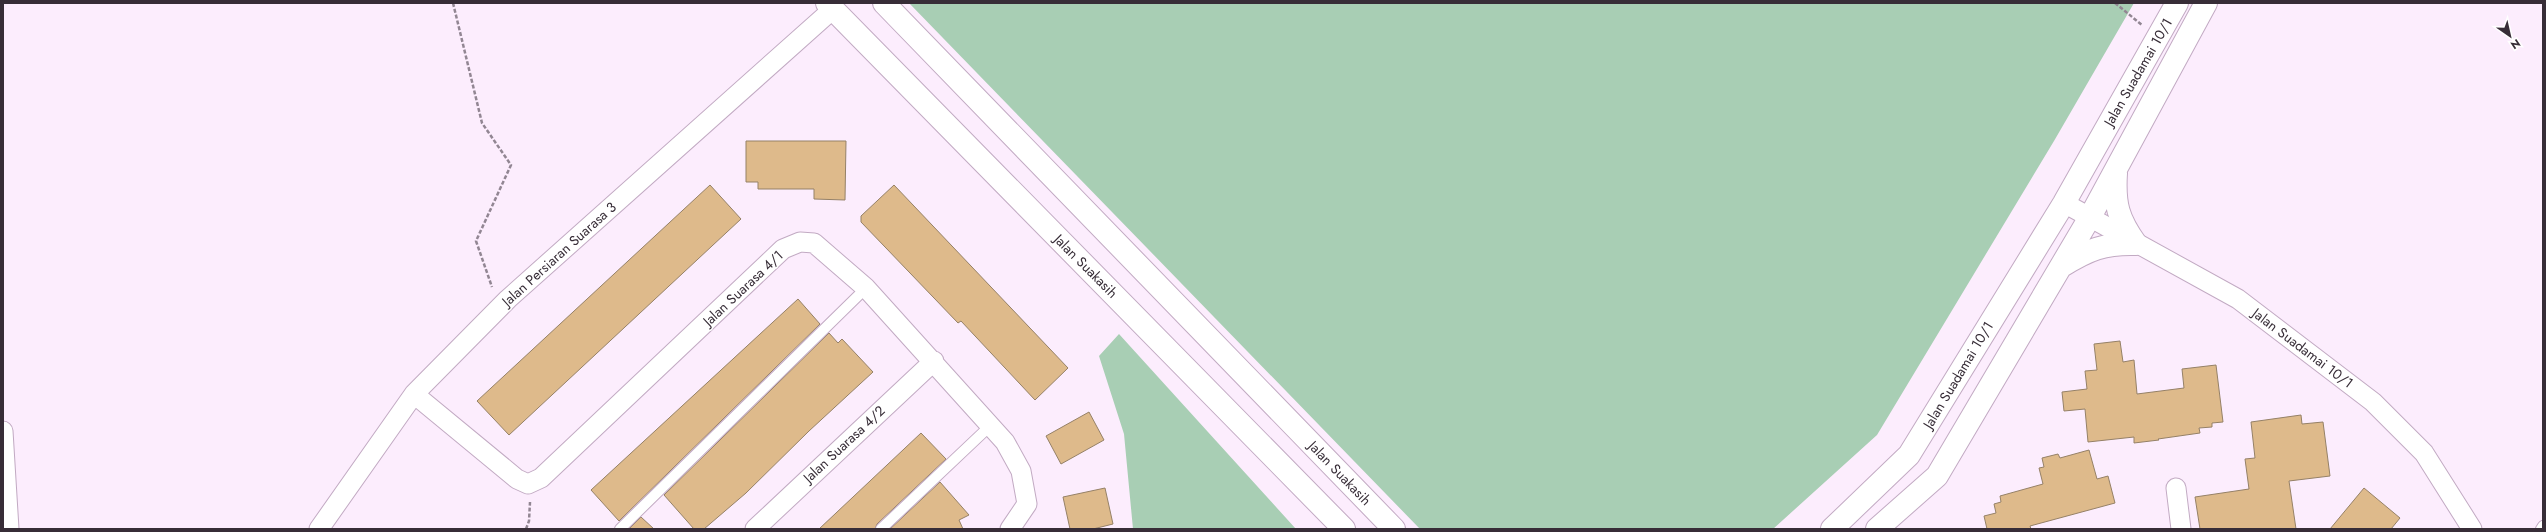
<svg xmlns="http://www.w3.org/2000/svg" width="2546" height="532" font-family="Jost,sans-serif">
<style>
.green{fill:#a8ceb4}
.building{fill:#deba8b;stroke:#958167}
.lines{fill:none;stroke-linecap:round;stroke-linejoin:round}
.lane-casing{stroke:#c2aac3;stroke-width:12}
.street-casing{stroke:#c2aac3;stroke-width:21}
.secondary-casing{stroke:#c2aac3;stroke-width:24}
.path{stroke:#928693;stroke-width:2.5;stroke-dasharray:4 2;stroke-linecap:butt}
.lane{stroke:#fff;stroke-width:10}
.street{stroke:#fff;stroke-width:19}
.secondary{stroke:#fff;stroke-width:22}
.labels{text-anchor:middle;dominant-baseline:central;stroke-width:3;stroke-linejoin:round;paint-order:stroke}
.street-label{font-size:14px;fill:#372d37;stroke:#fff}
</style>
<rect width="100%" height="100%" fill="#fcedfd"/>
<path class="green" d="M 909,3 L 2134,3 L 2054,141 L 1877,435 L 1773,529 L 1420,529 Z
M 1119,334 L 1296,529 L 1133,529 L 1124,434 L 1099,356 Z"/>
<path class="building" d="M 746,141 L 846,141 L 845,200 L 814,199 L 814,189 L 758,189 L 758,182 L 746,182 Z
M 710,185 L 741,219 L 509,435 L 477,401 Z
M 894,185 L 1068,368 L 1035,400 L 961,321 L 958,323 L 861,222 L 861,216 Z
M 798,299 L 820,324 L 619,521 L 591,490 Z
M 829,333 L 838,343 L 842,339 L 873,372 L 809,431 L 746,493 L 704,529 L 694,529 L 664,495 Z
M 2120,341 L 2123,362 L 2134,360 L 2137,394 L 2184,388 L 2182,369 L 2216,365 L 2223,422 L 2212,423 L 2212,427 L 2199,428 L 2200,433 L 2158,439 L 2159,440 L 2134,443 L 2134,437 L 2088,442 L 2085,409 L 2064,411 L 2062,392 L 2087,389 L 2085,371 L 2097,370 L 2094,344 Z
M 1089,412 L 1104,440 L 1061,464 L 1046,436 Z
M 2301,415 L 2302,424 L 2323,422 L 2330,476 L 2289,481 L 2296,529 L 2200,529 L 2195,497 L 2249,489 L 2245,459 L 2255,458 L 2251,422 Z
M 921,433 L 946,459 L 877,524 L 875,529 L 819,529 Z
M 2089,450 L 2097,479 L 2108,476 L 2115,503 L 2030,526 L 2031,529 L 1987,529 L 1984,516 L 1996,513 L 1994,504 L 2001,502 L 2000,496 L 2043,484 L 2039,468 L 2044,467 L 2042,458 L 2058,454 L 2060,458 Z
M 940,482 L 969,515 L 959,520 L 963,529 L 890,529 Z
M 1105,488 L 1113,524 L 1093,529 L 1070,529 L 1063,497 Z
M 2364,488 L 2400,518 L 2391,529 L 2330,529 Z
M 641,517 L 654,529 L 629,529 Z"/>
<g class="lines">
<defs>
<path id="lane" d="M 620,529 L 866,288
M 881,529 L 991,425
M 2541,529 L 2543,526"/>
<path id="street" d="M 2064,203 L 2238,299 L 2373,402 L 2424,453 L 2472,529
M 414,394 L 517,479 L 528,484 L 541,478 L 783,249 L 800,242 L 814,243 L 866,288 L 1005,442 L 1021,471 L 1027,504 L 1010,529
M 3,431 L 9,529
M 2176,488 L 2181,529
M 319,529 L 414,394 L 508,299 L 833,9
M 755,529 L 934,361"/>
<path id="secondary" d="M 827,3 L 1344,529
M 884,3 L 1394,529
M 2116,173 C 2114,204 2118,219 2136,244
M 2062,266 C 2088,250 2104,243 2136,244
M 1832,529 L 1909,455 L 2064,203 L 2177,3
M 1877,529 L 1937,476 L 2090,217 L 2206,3"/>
</defs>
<use href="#lane" class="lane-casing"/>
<use href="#street" class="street-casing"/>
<use href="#secondary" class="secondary-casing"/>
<path class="path" d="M 453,3 L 482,123 L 511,165 L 476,241 L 492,287
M 2115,3 L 2142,25
M 526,529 L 529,521 L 530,502"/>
<use href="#lane" class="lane"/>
<use href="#street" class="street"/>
<use href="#secondary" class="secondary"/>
</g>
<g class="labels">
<g class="street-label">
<text transform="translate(2138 72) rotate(-60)">Jalan Suadamai 10/1</text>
<text transform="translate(559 254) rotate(-42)">Jalan Persiaran Suarasa 3</text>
<text transform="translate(1086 266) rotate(45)">Jalan Suakasih</text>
<text transform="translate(743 288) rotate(-43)">Jalan Suarasa 4/1</text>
<text transform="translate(2303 348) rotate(37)">Jalan Suadamai 10/1</text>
<text transform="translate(1958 375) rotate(-59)">Jalan Suadamai 10/1</text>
<text transform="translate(844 444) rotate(-43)">Jalan Suarasa 4/2</text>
<text transform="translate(1340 473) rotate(46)">Jalan Suakasih</text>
</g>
</g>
<rect width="2546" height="532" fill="none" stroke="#372d37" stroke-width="8"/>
<g transform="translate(2510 36) rotate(146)" stroke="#ffffff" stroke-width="3" paint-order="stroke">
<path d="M0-3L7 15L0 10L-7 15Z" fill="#372d37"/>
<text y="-6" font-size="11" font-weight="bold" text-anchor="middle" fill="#372d37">N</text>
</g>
</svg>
